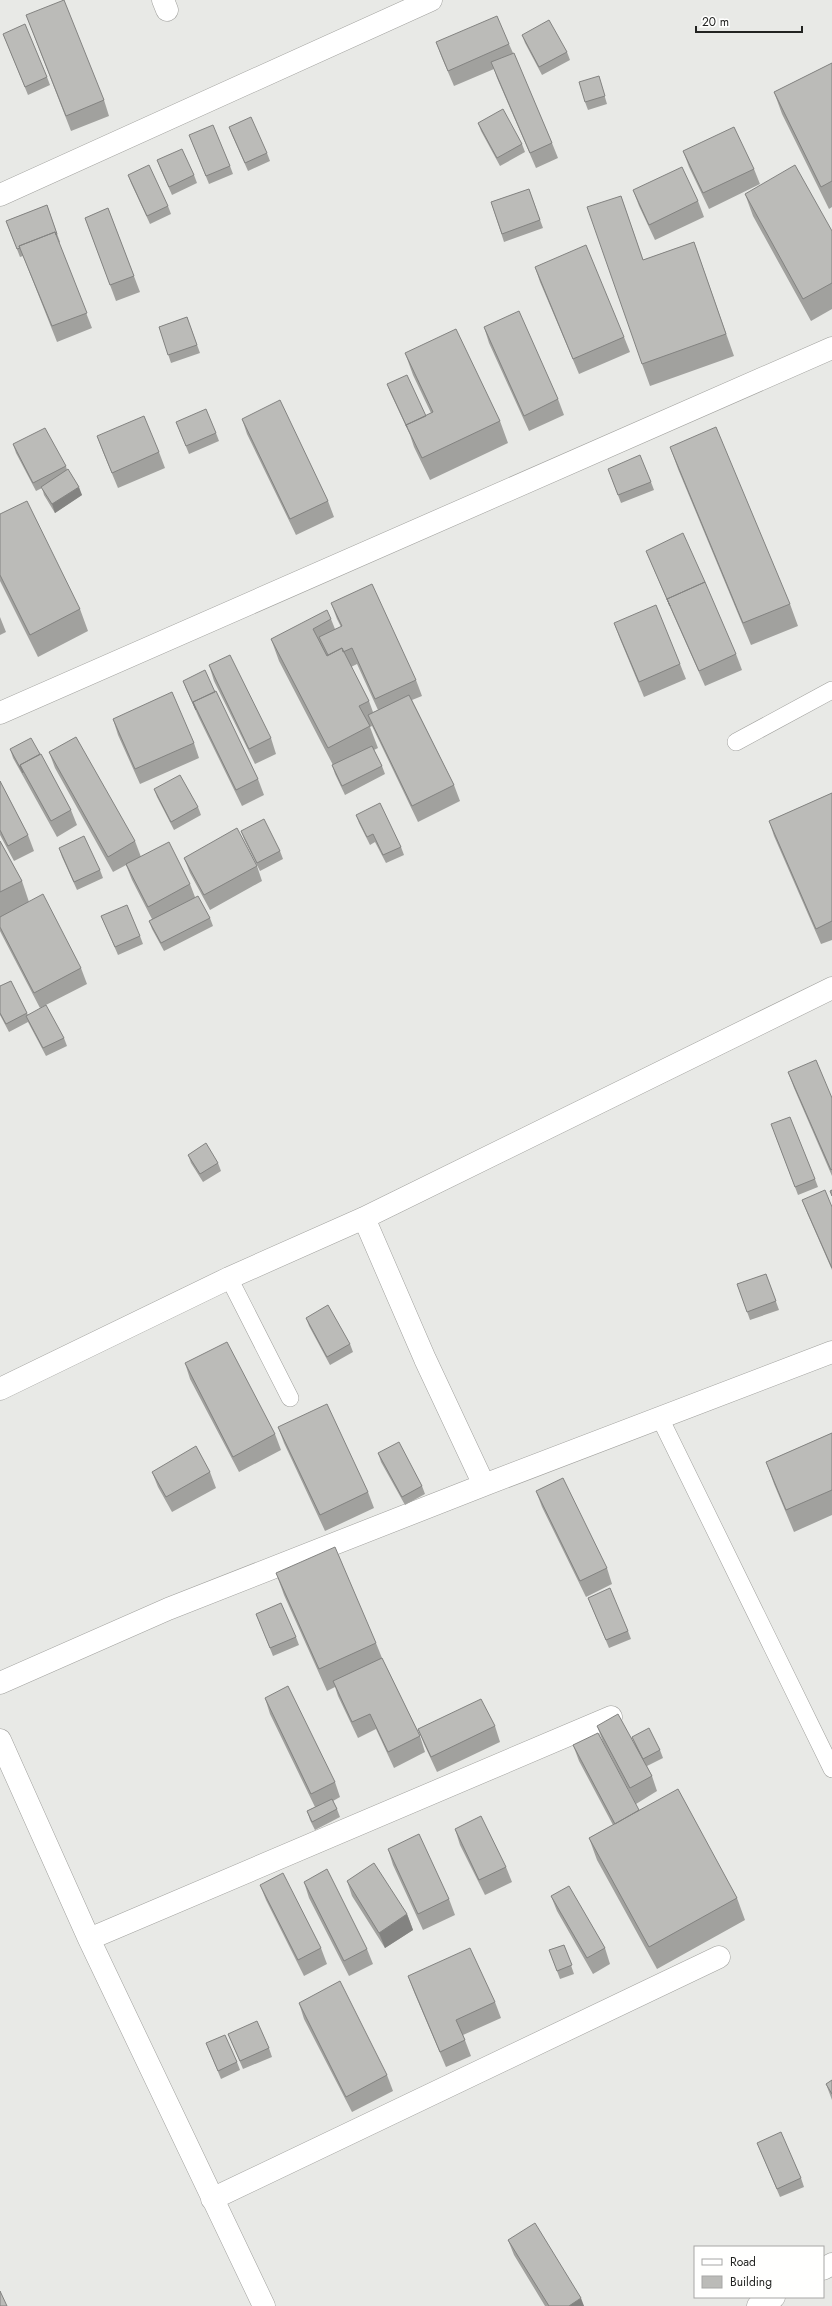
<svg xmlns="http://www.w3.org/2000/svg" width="832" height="2306" font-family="Jost,sans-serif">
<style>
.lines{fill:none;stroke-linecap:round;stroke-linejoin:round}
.service-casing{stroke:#a0a09d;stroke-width:18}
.minor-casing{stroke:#a0a09d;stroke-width:23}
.tertiary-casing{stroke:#a0a09d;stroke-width:23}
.service{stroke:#fff;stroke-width:17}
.minor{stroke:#fff;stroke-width:22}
.tertiary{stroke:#fff;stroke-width:22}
.wall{fill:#a1a19e;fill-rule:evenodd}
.shaded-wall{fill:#838381}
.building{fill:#bbbbb8;stroke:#838381}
</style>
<rect width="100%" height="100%" fill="#e8e9e6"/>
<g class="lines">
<defs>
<path id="service" d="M 736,742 L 832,690
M 229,1278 L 290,1398
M 660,1418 L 832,1769"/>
<path id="minor" d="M 163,0 L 167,10
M 0,195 L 431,0
M 0,1389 L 229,1278 L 364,1218 L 832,988
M 484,1485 L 832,1352
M 0,1683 L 168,1609 L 484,1485 L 425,1359 L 364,1218
M 0,1740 L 89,1939 L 264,2306
M 89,1939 L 611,1717
M 212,2199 L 719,1957
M 823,2269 L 832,2264
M 758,2306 L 774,2297"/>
<path id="tertiary" d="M 0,713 L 832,348"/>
</defs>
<use href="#service" class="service-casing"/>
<use href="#minor" class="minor-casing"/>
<use href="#tertiary" class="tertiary-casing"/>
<use href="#service" class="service"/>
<use href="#minor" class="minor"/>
<use href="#tertiary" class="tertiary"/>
</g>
<path class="wall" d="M 26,15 L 104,100 L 109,116 L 71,131 Z
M 3,34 L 47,77 L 50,85 L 28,95 Z
M 522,35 L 567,52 L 570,60 L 542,75 L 525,43 Z
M 436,42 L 509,44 L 513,53 L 552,143 L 558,158 L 536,168 L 497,78 L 494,69 L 454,86 L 442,58 Z
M 832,63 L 832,207 L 829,209 L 782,114 L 774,92 Z
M 601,84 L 607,104 L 588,110 L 585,102 Z
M 478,123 L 522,144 L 525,152 L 500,166 L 481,131 Z
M 229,127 L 267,153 L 270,161 L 248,171 L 232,135 Z
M 189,135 L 230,166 L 233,174 L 209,184 Z
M 683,151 L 754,169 L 760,184 L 709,209 L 689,167 Z
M 157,160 L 194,175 L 197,183 L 172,195 L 160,168 Z
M 128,175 L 168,206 L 171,214 L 150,224 L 131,183 Z
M 529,189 L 543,228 L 504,242 L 491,202 Z
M 633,190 L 698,201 L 704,217 L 655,240 L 639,206 Z
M 745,194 L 832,231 L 832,309 L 811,321 L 753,216 Z
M 621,196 L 643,260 L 694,242 L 734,356 L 650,386 L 642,364 Z
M 47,205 L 60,242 L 59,243 L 92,328 L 57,342 L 23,256 L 20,257 L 6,221 Z
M 108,208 L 140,292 L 116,301 L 85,218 Z
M 535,267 L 624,337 L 630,352 L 579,374 L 540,282 Z
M 187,317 L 200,353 L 171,363 L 159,327 Z
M 484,327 L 558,399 L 564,415 L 529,431 L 489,343 Z
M 405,353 L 500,421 L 508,443 L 430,480 L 414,447 L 410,435 L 390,392 L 387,384 L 426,416 L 431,413 L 413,375 Z
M 242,419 L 328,501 L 334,517 L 296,535 L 247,434 Z
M 176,422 L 216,433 L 219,441 L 189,454 Z
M 97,436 L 159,452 L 165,468 L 118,488 L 103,452 Z
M 13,444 L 66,466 L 67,470 L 82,495 L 55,513 L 44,495 L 42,488 L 36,491 L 16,453 Z
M 670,447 L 790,604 L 798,626 L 751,645 L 678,469 Z
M 608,469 L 651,482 L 654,490 L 621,503 Z
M 0,514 L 80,609 L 88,631 L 38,657 L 0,581 Z
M 646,551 L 736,654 L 742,670 L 705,686 L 673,614 Z
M 331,603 L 416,680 L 422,696 L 412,700 L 454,785 L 460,801 L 418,822 L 372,726 L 370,727 L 378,748 L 374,750 L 382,766 L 385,774 L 345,795 L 335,774 L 332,765 L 333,765 L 279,661 L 271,639 L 331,619 L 335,629 L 341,627 L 337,619 ZM 357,664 L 378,710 L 373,712 L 369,701 L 351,667 Z
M 0,617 L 6,632 L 0,635 Z
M 614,623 L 680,664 L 686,679 L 644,697 L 620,639 Z
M 209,665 L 271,738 L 276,754 L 255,764 L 214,681 Z
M 183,681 L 215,692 L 258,779 L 264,795 L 242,806 L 199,718 L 186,689 Z
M 113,719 L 194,743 L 199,758 L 140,784 L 118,735 Z
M 10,749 L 40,754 L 71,810 L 77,825 L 57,837 L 13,758 Z
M 49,752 L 135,841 L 141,857 L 135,860 L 190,884 L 195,897 L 210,918 L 213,926 L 164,951 L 152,929 L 149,921 L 152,919 L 132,880 L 126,865 L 113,872 L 55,768 Z
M 0,781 L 28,835 L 34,851 L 14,861 L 0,835 Z
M 154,789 L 198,807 L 201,815 L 174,830 L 157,797 Z
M 832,793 L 832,940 L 821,944 L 774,836 L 769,821 Z
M 356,815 L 401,847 L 404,855 L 386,863 L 375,842 L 370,845 L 359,823 Z
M 241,831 L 280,851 L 283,859 L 260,871 L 244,839 Z
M 0,841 L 22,881 L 29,902 L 81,968 L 87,984 L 40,1008 L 2,935 L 0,931 Z
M 59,848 L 100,870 L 103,878 L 77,890 L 62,857 Z
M 184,858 L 257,866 L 262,881 L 210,910 L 190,873 Z
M 101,916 L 140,936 L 143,944 L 118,955 Z
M 11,981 L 28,1015 L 64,1038 L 67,1046 L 46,1056 L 28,1022 L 9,1032 L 0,1015 L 0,986 Z
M 788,1072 L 832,1098 L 832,1176 L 794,1088 Z
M 774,1132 L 815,1179 L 818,1187 L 798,1195 Z
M 188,1155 L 218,1163 L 221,1171 L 203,1182 L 191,1163 Z
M 802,1200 L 832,1207 L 832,1270 L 808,1215 Z
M 766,1274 L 779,1310 L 750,1320 L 737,1284 Z
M 306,1318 L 350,1344 L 353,1352 L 330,1365 L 309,1326 Z
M 185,1363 L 275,1434 L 281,1450 L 239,1472 L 190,1379 Z
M 278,1427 L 368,1492 L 374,1508 L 325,1531 L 284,1443 Z
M 832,1433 L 832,1515 L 794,1532 L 774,1484 L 766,1462 Z
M 378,1453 L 422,1486 L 425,1494 L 405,1505 L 381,1462 Z
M 152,1472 L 210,1472 L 216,1488 L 172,1512 L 158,1487 Z
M 536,1491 L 607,1568 L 612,1584 L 586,1597 L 542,1507 Z
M 276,1573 L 376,1643 L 382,1658 L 420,1736 L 425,1752 L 394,1768 L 376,1729 L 358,1738 L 338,1696 L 335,1687 L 327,1691 L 284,1595 Z
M 588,1598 L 628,1631 L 631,1639 L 609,1648 Z
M 256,1614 L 296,1637 L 299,1645 L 273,1656 Z
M 265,1698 L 335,1782 L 340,1797 L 333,1801 L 337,1809 L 340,1817 L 315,1830 L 310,1820 L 307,1811 L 315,1807 L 270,1714 Z
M 495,1726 L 500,1742 L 437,1772 L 424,1744 L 418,1729 Z
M 597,1726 L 636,1747 L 632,1737 L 660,1750 L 663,1758 L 647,1766 L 652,1776 L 657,1791 L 636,1804 L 603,1742 Z
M 573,1745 L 639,1810 L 737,1898 L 745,1920 L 657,1969 L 597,1860 L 589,1838 L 613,1825 L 579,1761 Z
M 455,1829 L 506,1867 L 512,1882 L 485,1895 L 460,1845 Z
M 388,1849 L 449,1899 L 455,1915 L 423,1930 L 393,1865 Z
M 347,1881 L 407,1914 L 413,1930 L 385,1948 L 352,1896 Z
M 304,1882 L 367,1949 L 373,1964 L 349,1976 L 309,1898 Z
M 260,1885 L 321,1948 L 327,1964 L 304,1976 L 266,1900 Z
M 551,1896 L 605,1948 L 610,1964 L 593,1974 L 557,1911 Z
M 564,1945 L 574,1974 L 560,1979 L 549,1950 Z
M 408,1976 L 495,2002 L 501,2018 L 463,2035 L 471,2056 L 446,2067 L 414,1992 Z
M 299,2003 L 387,2075 L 393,2091 L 352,2112 L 304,2019 Z
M 228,2034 L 269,2048 L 272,2057 L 243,2069 Z
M 206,2043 L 237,2062 L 240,2070 L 221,2079 Z
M 832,2080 L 832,2100 L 826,2084 Z
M 757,2143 L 801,2178 L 804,2187 L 780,2197 Z
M 508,2240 L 584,2306 L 545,2306 L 514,2255 Z"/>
<path class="shaded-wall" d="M 79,487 L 82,495 L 55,513 L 52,504 Z
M 407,1914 L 413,1930 L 385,1948 L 379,1933 Z
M 581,2298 L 584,2306 L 569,2306 Z"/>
<path class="building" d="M 64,0 L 104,100 L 66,116 L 26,15 Z
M 497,16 L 509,44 L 448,71 L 436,42 Z
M 549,20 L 567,52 L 539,67 L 522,35 Z
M 25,24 L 47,77 L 25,87 L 3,34 Z
M 514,53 L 552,143 L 530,153 L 491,62 Z
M 832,63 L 832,181 L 821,187 L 774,92 Z
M 599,76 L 605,96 L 585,102 L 579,82 Z
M 503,109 L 522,144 L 497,158 L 478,123 Z
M 251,117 L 267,153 L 245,163 L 229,127 Z
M 213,125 L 230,166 L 206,176 L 189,135 Z
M 734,127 L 754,169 L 703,193 L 683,151 Z
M 182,149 L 194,175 L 169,187 L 157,160 Z
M 149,165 L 168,206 L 147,216 L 128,175 Z
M 795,165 L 832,231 L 832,283 L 803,299 L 745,194 Z
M 682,167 L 698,201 L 649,225 L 633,190 Z
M 529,189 L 540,220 L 502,234 L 491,202 Z
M 621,196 L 643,260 L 694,242 L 726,334 L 642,364 L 587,207 Z
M 47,205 L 57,234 L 56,235 L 55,232 L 19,246 L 20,248 L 17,249 L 6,221 Z
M 108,208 L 134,276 L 110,285 L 85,218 Z
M 55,232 L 87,313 L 52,326 L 19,246 Z
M 586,245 L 624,337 L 573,359 L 535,267 Z
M 519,311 L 558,399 L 524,416 L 484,327 Z
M 187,317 L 197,345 L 168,355 L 159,327 Z
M 456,329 L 500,421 L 422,458 L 406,425 L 433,412 L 405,353 Z
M 407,375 L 426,416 L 406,425 L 407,427 L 387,384 Z
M 280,400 L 328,501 L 290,519 L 242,419 Z
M 206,409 L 216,433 L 186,446 L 176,422 Z
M 144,416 L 159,452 L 112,473 L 97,436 Z
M 716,427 L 790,604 L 743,623 L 670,447 Z
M 45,428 L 66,466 L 33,483 L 13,444 Z
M 640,455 L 651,482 L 618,495 L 608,469 Z
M 68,469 L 79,487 L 52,504 L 41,487 Z
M 27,501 L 80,609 L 30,635 L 0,575 L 0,514 Z
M 683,533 L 705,582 L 667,599 L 670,606 L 646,551 Z
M 705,582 L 736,654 L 699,671 L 667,599 Z
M 372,584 L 416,680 L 375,699 L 352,648 L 343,652 L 342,648 L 328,655 L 319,637 L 342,626 L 331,603 Z
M 656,605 L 680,664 L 639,682 L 614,623 Z
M 327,610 L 331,619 L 313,629 L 327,656 L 342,648 L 369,701 L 359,706 L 370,726 L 328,748 L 271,639 Z
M 230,655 L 271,738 L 249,749 L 209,665 Z
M 205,670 L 215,692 L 193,702 L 196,710 L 183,681 Z
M 216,691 L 258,779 L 236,790 L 193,702 Z
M 172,692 L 194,743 L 135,769 L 113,719 Z
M 409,695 L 454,785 L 412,806 L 368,715 Z
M 76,737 L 135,841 L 108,857 L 49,752 Z
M 31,738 L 40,754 L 20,765 L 23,773 L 10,749 Z
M 372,746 L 382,766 L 342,786 L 332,765 Z
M 41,754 L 71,810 L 51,821 L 20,765 Z
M 180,775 L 198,807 L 171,822 L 154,789 Z
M 0,781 L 28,835 L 8,846 L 0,830 Z
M 832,793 L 832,921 L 816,929 L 769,821 Z
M 380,803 L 401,847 L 383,855 L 373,834 L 367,837 L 356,815 Z
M 264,819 L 280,851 L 257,863 L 241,831 Z
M 237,828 L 257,866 L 204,895 L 184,858 Z
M 84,836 L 100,870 L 74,882 L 59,848 Z
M 0,841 L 22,881 L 0,892 Z
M 169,842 L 190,884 L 148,907 L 126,864 Z
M 43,894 L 81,968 L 34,993 L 0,927 L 0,917 Z
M 198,896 L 210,918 L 161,943 L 149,921 Z
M 127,905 L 140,936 L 115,947 L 101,916 Z
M 11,981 L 27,1013 L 6,1024 L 0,1013 L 0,986 Z
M 46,1005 L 64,1038 L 43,1048 L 26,1016 Z
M 816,1060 L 832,1098 L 832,1169 L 831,1170 L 788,1072 Z
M 790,1117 L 815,1179 L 795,1187 L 771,1124 Z
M 206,1143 L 218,1163 L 200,1174 L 188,1155 Z
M 825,1190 L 832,1207 L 832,1268 L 802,1200 Z
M 832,1190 L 832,1196 L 830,1191 Z
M 766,1274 L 776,1301 L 747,1312 L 737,1284 Z
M 328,1305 L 350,1344 L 327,1357 L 306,1318 Z
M 227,1342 L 275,1434 L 233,1457 L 185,1363 Z
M 327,1404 L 368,1492 L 320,1515 L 278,1427 Z
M 832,1433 L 832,1490 L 786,1510 L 766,1462 Z
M 399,1442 L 422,1486 L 402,1497 L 378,1453 Z
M 196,1446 L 210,1472 L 166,1497 L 152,1472 Z
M 563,1478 L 607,1568 L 580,1581 L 536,1491 Z
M 335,1547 L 376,1643 L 319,1669 L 276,1573 Z
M 610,1588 L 628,1631 L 606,1640 L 588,1598 Z
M 281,1603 L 296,1637 L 270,1648 L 256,1614 Z
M 382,1658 L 420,1736 L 388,1752 L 370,1714 L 352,1722 L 333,1681 Z
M 288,1686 L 335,1782 L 311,1794 L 265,1698 Z
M 481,1699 L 495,1726 L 431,1757 L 418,1729 Z
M 618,1714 L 652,1776 L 630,1788 L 597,1726 Z
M 649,1728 L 660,1750 L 643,1759 L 632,1737 Z
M 598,1733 L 639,1810 L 615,1824 L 573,1745 Z
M 678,1789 L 737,1898 L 649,1947 L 589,1838 Z
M 332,1799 L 337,1809 L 312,1822 L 307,1811 Z
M 481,1816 L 506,1867 L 479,1880 L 455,1829 Z
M 419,1834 L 449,1899 L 418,1914 L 388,1849 Z
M 374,1863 L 407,1914 L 379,1933 L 347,1881 Z
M 327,1869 L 367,1949 L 344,1961 L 304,1882 Z
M 283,1873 L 321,1948 L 298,1960 L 260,1885 Z
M 569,1886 L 605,1948 L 587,1958 L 551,1896 Z
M 564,1945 L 572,1965 L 557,1971 L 549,1950 Z
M 470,1948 L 495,2002 L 456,2020 L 465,2040 L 440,2052 L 408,1976 Z
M 340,1981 L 387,2075 L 346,2097 L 299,2003 Z
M 257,2021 L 269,2048 L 240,2061 L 228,2034 Z
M 225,2035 L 237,2062 L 218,2071 L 206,2043 Z
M 832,2080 L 832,2094 L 826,2084 Z
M 781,2132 L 801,2178 L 777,2189 L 757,2143 Z
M 535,2223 L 581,2298 L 569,2306 L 549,2306 L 508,2240 Z
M 0,2291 L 7,2306 L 0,2306 Z"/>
<rect x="694" y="2246" width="130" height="52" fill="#fffffe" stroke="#a7a7a6"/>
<rect x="702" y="2259" width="20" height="6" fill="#ffffff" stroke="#a7a7a6"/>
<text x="730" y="2266" font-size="12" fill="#222321">Road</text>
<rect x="702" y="2276" width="20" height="12" fill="#bbbbb8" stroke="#a7a7a6"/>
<text x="730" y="2286" font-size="12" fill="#222321">Building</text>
<path d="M696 26v6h106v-6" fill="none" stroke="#222321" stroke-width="2"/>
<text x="702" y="26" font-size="12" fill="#222321" stroke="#fffffe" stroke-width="3" paint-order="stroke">20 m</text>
</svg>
